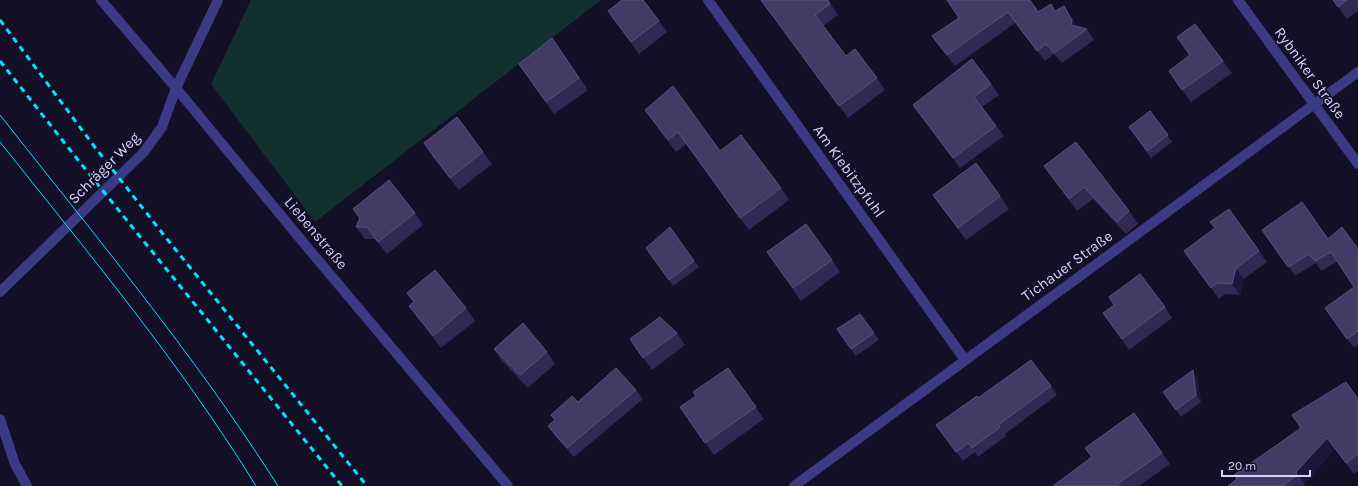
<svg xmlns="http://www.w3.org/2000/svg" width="1358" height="486" font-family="Karla,sans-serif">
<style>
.green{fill:#12302f}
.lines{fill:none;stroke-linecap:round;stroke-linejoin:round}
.minor{stroke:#3d3a85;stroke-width:10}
.tram{stroke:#00e5ff;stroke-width:1}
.rail{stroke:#00e5ff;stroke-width:3;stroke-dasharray:6 5;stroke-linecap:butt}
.wall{fill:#312854}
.shaded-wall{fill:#1d163a}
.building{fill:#433a66;stroke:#5a527e}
.labels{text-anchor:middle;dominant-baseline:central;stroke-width:3.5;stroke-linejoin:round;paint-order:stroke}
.street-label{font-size:15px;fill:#d9d4ff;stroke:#130f26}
</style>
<rect width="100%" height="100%" fill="#130f26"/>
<path class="green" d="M 251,0 L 601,0 L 315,222 L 211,84 Z"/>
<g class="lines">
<path class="minor" d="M 101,0 L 176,88 L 307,247 L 508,486
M 708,0 L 965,360
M 1238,0 L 1358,164
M 0,292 L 144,152 L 162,127 L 176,88 L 218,0
M 0,419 L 15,464 L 27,486
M 794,486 L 1358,72"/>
<path class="tram" d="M 0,115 C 96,237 195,355 278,486
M 0,142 C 89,254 181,364 256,486"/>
<path class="rail" d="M 0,20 L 94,146 L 167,239 L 367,486
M 0,61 L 78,160 L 342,486"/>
</g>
<path class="wall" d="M 761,0 L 828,0 L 838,15 L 823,26 L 846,56 L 877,78 L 885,90 L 848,118 Z
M 947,0 L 1038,12 L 1055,11 L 1064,6 L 1077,27 L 1087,29 L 1094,40 L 1062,63 L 1054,54 L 1045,61 L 1015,23 L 955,66 L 940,47 L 932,36 L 959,18 Z
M 1333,0 L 1358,0 L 1358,11 L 1347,19 Z
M 608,11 L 659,21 L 667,32 L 639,54 Z
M 1177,37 L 1223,61 L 1232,73 L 1191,102 L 1169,71 L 1189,55 Z
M 552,38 L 588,90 L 554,114 L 519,64 Z
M 991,84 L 999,95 L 982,107 L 1004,136 L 960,168 L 913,105 Z
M 645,110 L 720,151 L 781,188 L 789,200 L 749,230 L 686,144 L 676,152 Z
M 1150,111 L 1172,142 L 1151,158 L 1129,127 Z
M 424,143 L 483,152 L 492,164 L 459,190 L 432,156 Z
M 1044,166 L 1129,211 L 1138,224 L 1126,234 L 1093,199 L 1077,211 Z
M 933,195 L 1000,196 L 1009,209 L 966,240 Z
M 353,209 L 415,213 L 423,225 L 387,254 L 375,239 L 365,239 L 356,227 L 359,218 Z
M 1229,209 L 1267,262 L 1244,279 L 1240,295 L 1225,294 L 1219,299 L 1184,251 L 1215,229 Z
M 670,227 L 699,267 L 673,286 L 646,248 Z
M 1262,230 L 1328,239 L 1358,249 L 1358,345 L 1354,348 L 1325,308 L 1354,287 L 1338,261 L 1321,271 L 1316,263 L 1295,276 Z
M 767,252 L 832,260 L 840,272 L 801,301 Z
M 407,293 L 466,308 L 475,321 L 441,348 L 418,318 L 409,306 L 414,302 Z
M 1109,297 L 1165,307 L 1172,318 L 1129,350 L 1103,313 L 1114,305 Z
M 860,314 L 879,340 L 856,356 L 837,329 Z
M 677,333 L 685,345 L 652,370 L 630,339 Z
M 494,349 L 547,352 L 555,364 L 528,388 L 502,361 Z
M 728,368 L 764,419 L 714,455 L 680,407 L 696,396 L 693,392 Z
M 1197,377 L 1201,402 L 1181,417 L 1163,392 Z
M 1051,386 L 1057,395 L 1005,434 L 1006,436 L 978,457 L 975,452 L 963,461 L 936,425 L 978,397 Z
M 636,390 L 643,399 L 574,457 L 555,436 L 548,426 L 555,420 L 551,415 L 578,402 Z
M 1358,399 L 1358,471 L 1354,474 L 1335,449 L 1304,484 L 1306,486 L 1228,486 Z
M 1134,413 L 1170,464 L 1139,486 L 1053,486 L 1092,457 Z"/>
<path class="shaded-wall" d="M 1064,6 L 1071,17 L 1079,30 L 1071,25 Z
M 1236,268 L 1244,279 L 1240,295 L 1232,284 Z
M 1193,370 L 1197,377 L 1201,402 L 1196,395 Z
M 1327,438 L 1335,449 L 1304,484 L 1306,486 L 1296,472 Z"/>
<path class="building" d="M 622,0 L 643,0 L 659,21 L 631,42 L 608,11 Z
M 761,0 L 828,0 L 830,4 L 815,15 L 846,56 L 855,49 L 877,78 L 839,106 Z
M 947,0 L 1030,0 L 1038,12 L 1051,4 L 1055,11 L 1064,6 L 1072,20 L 1071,25 L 1087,29 L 1054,53 L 1046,44 L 1037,51 L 1008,12 L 947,55 L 932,36 L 959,18 Z
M 1333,0 L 1347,0 L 1338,7 Z
M 1195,24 L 1223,61 L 1182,90 L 1169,71 L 1190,55 L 1177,37 Z
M 552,38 L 579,78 L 546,102 L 519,64 Z
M 972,59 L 991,84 L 974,97 L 996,126 L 953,158 L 913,105 Z
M 673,86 L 720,151 L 741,135 L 781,188 L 740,218 L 678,132 L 668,140 L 645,110 Z
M 1150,111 L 1168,135 L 1147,151 L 1129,127 Z
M 457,117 L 483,152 L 450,178 L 424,143 Z
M 1076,142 L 1129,211 L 1117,222 L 1084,187 L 1069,199 L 1044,166 Z
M 976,163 L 1000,196 L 958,228 L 933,195 Z
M 389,180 L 415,213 L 378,242 L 367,227 L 356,227 L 360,218 L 353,209 Z
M 1302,202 L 1328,239 L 1342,227 L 1358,249 L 1358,331 L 1347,339 L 1325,308 L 1354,287 L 1331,252 L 1315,261 L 1309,254 L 1288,267 L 1262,230 Z
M 1229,209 L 1259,251 L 1236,268 L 1232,284 L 1217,283 L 1211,288 L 1184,251 L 1215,228 L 1210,222 Z
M 806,224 L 832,260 L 793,288 L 767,252 Z
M 670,227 L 694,261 L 669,280 L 646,248 Z
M 435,270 L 466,308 L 433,336 L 409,306 L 414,302 L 407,293 Z
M 1140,274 L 1165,307 L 1122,339 L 1103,313 L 1114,305 L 1109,297 Z
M 860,314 L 874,333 L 851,349 L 837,329 Z
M 660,317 L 677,333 L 643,358 L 630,339 Z
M 523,323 L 547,352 L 520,375 L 494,349 Z
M 1031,360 L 1051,386 L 998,425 L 1000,427 L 972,448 L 968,443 L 956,452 L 936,425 L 977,396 L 978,398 Z
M 616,368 L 636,390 L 567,448 L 548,426 L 555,420 L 551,415 L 572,396 L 578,402 Z
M 728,368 L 756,407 L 705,443 L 680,407 L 696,396 L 693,392 Z
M 1193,370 L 1196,395 L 1176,410 L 1163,392 Z
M 1346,382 L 1358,399 L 1358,454 L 1346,463 L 1327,438 L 1296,472 L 1297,475 L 1284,485 L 1285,486 L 1228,486 L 1237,479 L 1234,475 L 1301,428 L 1292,415 Z
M 1134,413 L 1162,453 L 1117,484 L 1119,486 L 1053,486 L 1092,457 L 1085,448 Z"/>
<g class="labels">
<g class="street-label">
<text transform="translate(1310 73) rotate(54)">Rybniker Straße</text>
<text transform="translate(104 168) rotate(-45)">Schräger Weg</text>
<text transform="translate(849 171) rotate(54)">Am Kiebitzpfuhl</text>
<text transform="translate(316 233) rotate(50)">Liebenstraße</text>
<text transform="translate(1067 266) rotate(-36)">Tichauer Straße</text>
</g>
</g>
<path d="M1222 470v6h88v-6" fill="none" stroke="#d9d4ff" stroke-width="2"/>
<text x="1228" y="470" font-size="12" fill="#d9d4ff" stroke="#130f26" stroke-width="3" paint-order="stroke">20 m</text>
</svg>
